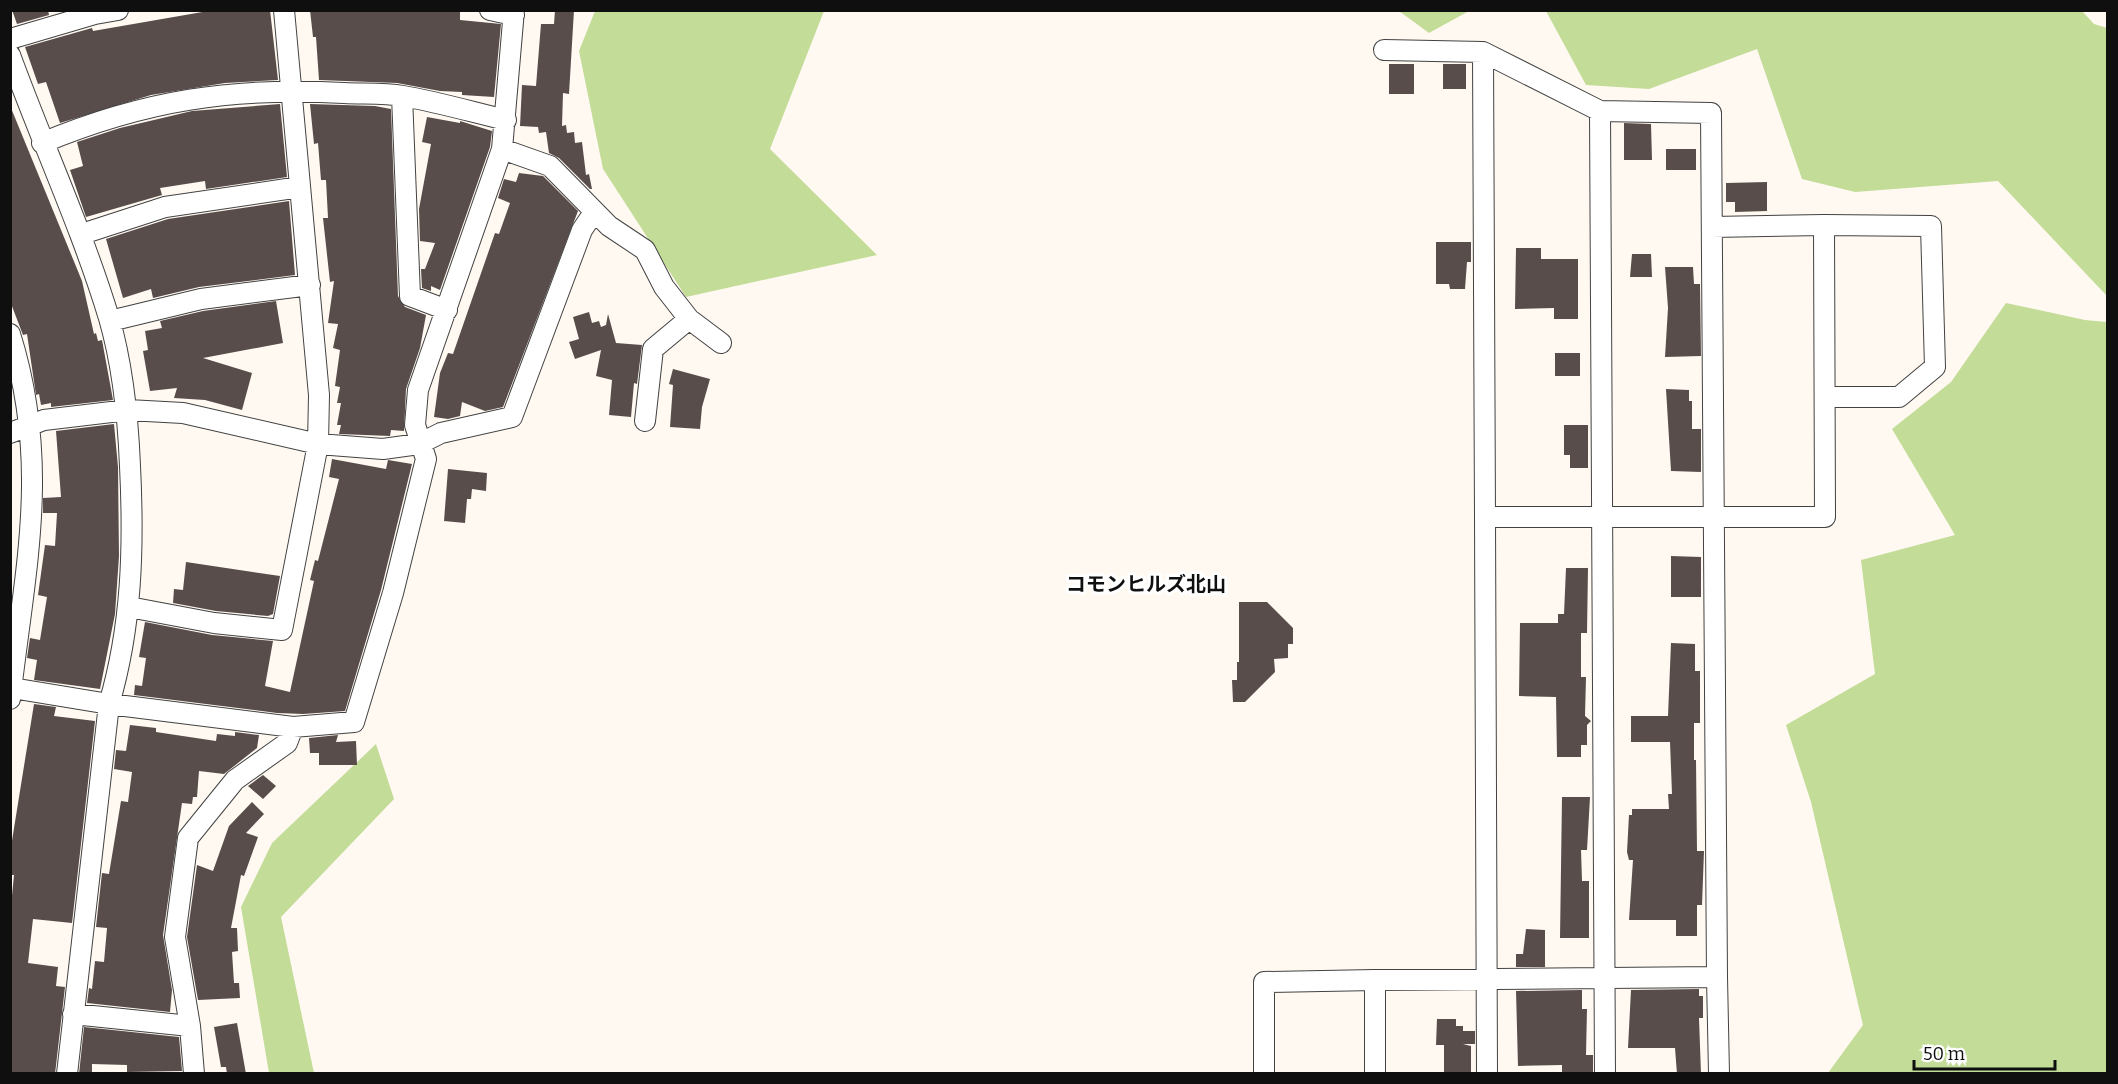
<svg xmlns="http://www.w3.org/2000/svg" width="2118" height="1084" font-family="Bitter,'Noto Sans JP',serif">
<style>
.forest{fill:#c3dc98}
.building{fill:#584d4b}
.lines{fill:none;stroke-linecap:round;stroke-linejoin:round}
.minor-casing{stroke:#424242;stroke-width:22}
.minor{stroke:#fff;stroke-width:20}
.labels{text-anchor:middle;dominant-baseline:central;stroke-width:6;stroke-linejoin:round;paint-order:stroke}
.quarter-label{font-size:20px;font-weight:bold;fill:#0f0f0f;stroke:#fff}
</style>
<rect width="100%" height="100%" fill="#fff9f1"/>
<path class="forest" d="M 595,11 L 824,11 L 770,149 L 877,255 L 686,297 L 603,169 L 579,51 Z
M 1399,11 L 1469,11 L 1429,33 Z
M 1546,11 L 2082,11 L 2094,24 L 2107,28 L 2107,296 L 1998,181 L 1855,192 L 1802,179 L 1757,49 L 1649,89 L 1586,85 Z
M 2006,303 L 2085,320 L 2107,322 L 2107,1073 L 1828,1073 L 1863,1025 L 1811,802 L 1786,725 L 1875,674 L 1861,560 L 1955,535 L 1892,429 L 1951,382 Z
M 376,744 L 394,799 L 281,917 L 314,1073 L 269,1073 L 241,907 L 272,843 Z"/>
<path class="building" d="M 12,10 L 48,10 L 49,15 L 17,24 Z
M 214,10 L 270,10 L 278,80 L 225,83 L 151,95 L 60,123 L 46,82 L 38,84 L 25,47 L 92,28 L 93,31 Z
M 310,10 L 460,10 L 460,20 L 501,24 L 494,97 L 462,95 L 462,92 L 440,91 L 397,83 L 319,80 L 316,37 L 313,37 Z
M 555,10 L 574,10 L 569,94 L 563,93 L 562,126 L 566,125 L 567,133 L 574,132 L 575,143 L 582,142 L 586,175 L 589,174 L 592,189 L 590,189 L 559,158 L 549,153 L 546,132 L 539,133 L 538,127 L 520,126 L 522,85 L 536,86 L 541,24 L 554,24 Z
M 1389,64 L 1414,64 L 1414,94 L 1389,94 Z
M 1443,64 L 1466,64 L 1466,89 L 1443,89 Z
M 280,104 L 287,177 L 206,189 L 205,181 L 160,188 L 162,195 L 86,217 L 70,170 L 83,166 L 77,142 L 120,128 L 192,111 Z
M 310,104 L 375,106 L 391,109 L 398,296 L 405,307 L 426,315 L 420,348 L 406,389 L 404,431 L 391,430 L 390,436 L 339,434 L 341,425 L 337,425 L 341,403 L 337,403 L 340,387 L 335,386 L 340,350 L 333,348 L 338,324 L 328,323 L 334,281 L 330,282 L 323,218 L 328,218 L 326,180 L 321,180 L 318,143 L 314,144 Z
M 11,108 L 82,281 L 94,334 L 96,333 L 98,341 L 102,340 L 113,400 L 51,407 L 51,403 L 41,405 L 39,394 L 36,395 L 27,334 L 23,335 L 10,301 Z
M 427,117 L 460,123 L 460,121 L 492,131 L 490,147 L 440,290 L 431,286 L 431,291 L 422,288 L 421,269 L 425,269 L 435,243 L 420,241 L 419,209 L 431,144 L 422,142 Z
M 1624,123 L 1651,124 L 1652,160 L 1624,160 Z
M 1666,149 L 1696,149 L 1696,170 L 1666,170 Z
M 519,173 L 543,176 L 578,211 L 503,407 L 485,411 L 462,402 L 460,416 L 448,419 L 434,417 L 440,373 L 448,353 L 453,354 L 495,233 L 499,234 L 510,203 L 498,198 L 504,179 L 516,182 Z
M 1767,182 L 1767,211 L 1735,212 L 1735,202 L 1726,202 L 1726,183 Z
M 289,201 L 295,275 L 199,287 L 153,298 L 151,289 L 123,298 L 106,239 L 168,219 Z
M 1436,242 L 1471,242 L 1471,262 L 1467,262 L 1465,289 L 1450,289 L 1449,284 L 1436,284 Z
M 1516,248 L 1541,248 L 1541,259 L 1578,259 L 1578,319 L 1554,319 L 1554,308 L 1515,309 Z
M 1632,254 L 1651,254 L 1652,277 L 1630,277 Z
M 1665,267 L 1693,267 L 1694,284 L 1700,284 L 1701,356 L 1665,357 L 1668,308 Z
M 276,301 L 283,343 L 203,358 L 252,373 L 242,410 L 205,400 L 174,398 L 177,388 L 150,391 L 143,351 L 148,350 L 145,331 L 162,328 L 160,321 L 203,311 Z
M 589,312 L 592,323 L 599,321 L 601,327 L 606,325 L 608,314 L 616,343 L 642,345 L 637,384 L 634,383 L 631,417 L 609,415 L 612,380 L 596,376 L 601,350 L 575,359 L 569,342 L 579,339 L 573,317 Z
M 1555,353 L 1580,353 L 1580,376 L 1555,376 Z
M 673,369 L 710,379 L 702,407 L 700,429 L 670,427 L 673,385 L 669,384 Z
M 1666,389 L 1689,390 L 1689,401 L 1692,401 L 1692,429 L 1701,429 L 1701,472 L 1671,471 Z
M 114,424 L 118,467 L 119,556 L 115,614 L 100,689 L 34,680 L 37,660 L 27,658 L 30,638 L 40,640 L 47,597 L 38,595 L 45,545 L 55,546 L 57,513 L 43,513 L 43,498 L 61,497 L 56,431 Z
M 1564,425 L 1588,425 L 1588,468 L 1570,468 L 1570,455 L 1564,455 Z
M 332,459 L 386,469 L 388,460 L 412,464 L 381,590 L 345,711 L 303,714 L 277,713 L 134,695 L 135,685 L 142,686 L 146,658 L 139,657 L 145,622 L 212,635 L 273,641 L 265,686 L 290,692 L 314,581 L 310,580 L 315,560 L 318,561 L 339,479 L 329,477 Z
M 448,469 L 487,473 L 486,491 L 472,489 L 471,499 L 467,499 L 465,523 L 444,521 Z
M 1671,556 L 1701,557 L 1701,597 L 1671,597 Z
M 186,562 L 280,576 L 273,614 L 268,616 L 216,611 L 173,603 L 174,589 L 183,590 Z
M 1566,568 L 1588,568 L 1587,633 L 1581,633 L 1581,677 L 1586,677 L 1585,716 L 1591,721 L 1587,725 L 1587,745 L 1581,745 L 1581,757 L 1557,757 L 1556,697 L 1519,696 L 1520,623 L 1558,623 L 1558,614 L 1564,614 Z
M 1239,602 L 1267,602 L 1293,628 L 1293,644 L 1288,644 L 1288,658 L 1274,659 L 1275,672 L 1245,702 L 1233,702 L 1232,680 L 1237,680 L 1237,662 L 1239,662 Z
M 1671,643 L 1695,644 L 1695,671 L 1700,671 L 1700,723 L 1694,723 L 1694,760 L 1696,760 L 1697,851 L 1704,851 L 1702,905 L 1697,905 L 1697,936 L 1676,936 L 1676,920 L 1629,920 L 1633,860 L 1629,860 L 1627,852 L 1629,815 L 1632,815 L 1632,809 L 1669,809 L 1668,794 L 1672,794 L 1670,742 L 1631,742 L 1631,716 L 1668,716 Z
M 34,704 L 56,707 L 54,716 L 95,721 L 72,923 L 33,919 L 28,963 L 58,967 L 56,986 L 65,987 L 55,1074 L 10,1074 L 10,916 L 14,875 L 10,875 L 10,853 Z
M 130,725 L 156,728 L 156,732 L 216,741 L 217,734 L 235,736 L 235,732 L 259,735 L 257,748 L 224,774 L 199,771 L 197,797 L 193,797 L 192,804 L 182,803 L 163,935 L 172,990 L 170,1012 L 87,1003 L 89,988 L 92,989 L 95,961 L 104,962 L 107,928 L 96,927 L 102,873 L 109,874 L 121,801 L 128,802 L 132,772 L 114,769 L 116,750 L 126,751 Z
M 338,735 L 336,742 L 356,741 L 357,765 L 319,765 L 319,753 L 310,753 L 309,738 Z
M 263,775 L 276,786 L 263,799 L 248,786 Z
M 1562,797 L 1590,797 L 1587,850 L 1581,850 L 1582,881 L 1589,881 L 1589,938 L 1560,938 Z
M 252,802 L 264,814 L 246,833 L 258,837 L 244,876 L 241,875 L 231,928 L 237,928 L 238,951 L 232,952 L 234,983 L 239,983 L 240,998 L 198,1000 L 187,937 L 197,865 L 213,871 L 229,826 Z
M 1526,929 L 1545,930 L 1545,967 L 1516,967 L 1516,954 L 1523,954 Z
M 1699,989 L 1699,996 L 1703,996 L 1703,1018 L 1699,1018 L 1701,1074 L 1677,1074 L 1675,1048 L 1628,1048 L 1631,990 Z
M 1582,990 L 1582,1009 L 1587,1009 L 1586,1055 L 1593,1055 L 1593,1074 L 1562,1074 L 1562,1065 L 1518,1066 L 1516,991 Z
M 1437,1019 L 1456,1019 L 1456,1026 L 1463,1026 L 1463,1031 L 1475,1031 L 1475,1044 L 1463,1044 L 1471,1046 L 1471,1074 L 1444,1074 L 1444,1045 L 1436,1045 Z
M 237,1023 L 246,1074 L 227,1074 L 226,1067 L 221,1067 L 214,1027 Z
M 84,1027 L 179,1037 L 182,1071 L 127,1072 L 127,1065 L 92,1064 L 92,1073 L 79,1074 Z"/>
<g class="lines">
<defs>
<path id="minor" d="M 490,10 L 514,15
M 10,39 L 95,14 L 118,10
M 1384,50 L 1483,52
M 10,55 C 42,143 82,229 109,318 C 123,366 128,417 130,466 C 134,547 132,626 109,704 L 67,1074
M 402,96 L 410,296 L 447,310
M 1600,111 L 1483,52 L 1485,517 L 1825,517 L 1824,225 L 1712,227
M 42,143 C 145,100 233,87 344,93 C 364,94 384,93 403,96 C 438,102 472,112 506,120
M 502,149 L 550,166 L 609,226 L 645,250 L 664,287 L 689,319 L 721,343
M 1824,225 L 1931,226 L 1935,367 L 1899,397 L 1825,397
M 82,234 L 165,207 L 300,187
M 110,321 L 201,299 L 310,285
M 10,334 C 51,465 25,568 10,699
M 645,421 L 653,349 L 689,319
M 10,433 L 44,420 L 128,410 L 183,413 L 318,444 L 383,449 L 419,444 L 441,433 L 512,417 L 582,230 L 594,212
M 1485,517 L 1487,1074
M 129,607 L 214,623 L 282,630 L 318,444 L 319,395 L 284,10
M 12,688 L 109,704 L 293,727 L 354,722 L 393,593 L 426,459 L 415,425 L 418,390 L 502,149 L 514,10
M 1375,980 L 1717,977 L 1719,1074
M 73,1014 L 190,1026
M 194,1074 L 190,1026 L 175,937 L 188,838 L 235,780 L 287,743 L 293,727
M 1264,1074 L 1264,982 L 1375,980 L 1375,1074
M 1605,1074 L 1600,111 L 1711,113 L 1717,977"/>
</defs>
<use href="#minor" class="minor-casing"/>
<use href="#minor" class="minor"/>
</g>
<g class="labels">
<g class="quarter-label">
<text x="1146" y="584">コモンヒルズ北山</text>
</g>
</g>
<rect width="2118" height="1084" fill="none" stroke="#0f0f0f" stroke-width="24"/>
<path d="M1914 1060v9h141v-9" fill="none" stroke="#0f0f0f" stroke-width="3"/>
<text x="1923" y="1060" font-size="18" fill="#0f0f0f" stroke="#ffffff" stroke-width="4.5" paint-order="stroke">50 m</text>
</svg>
